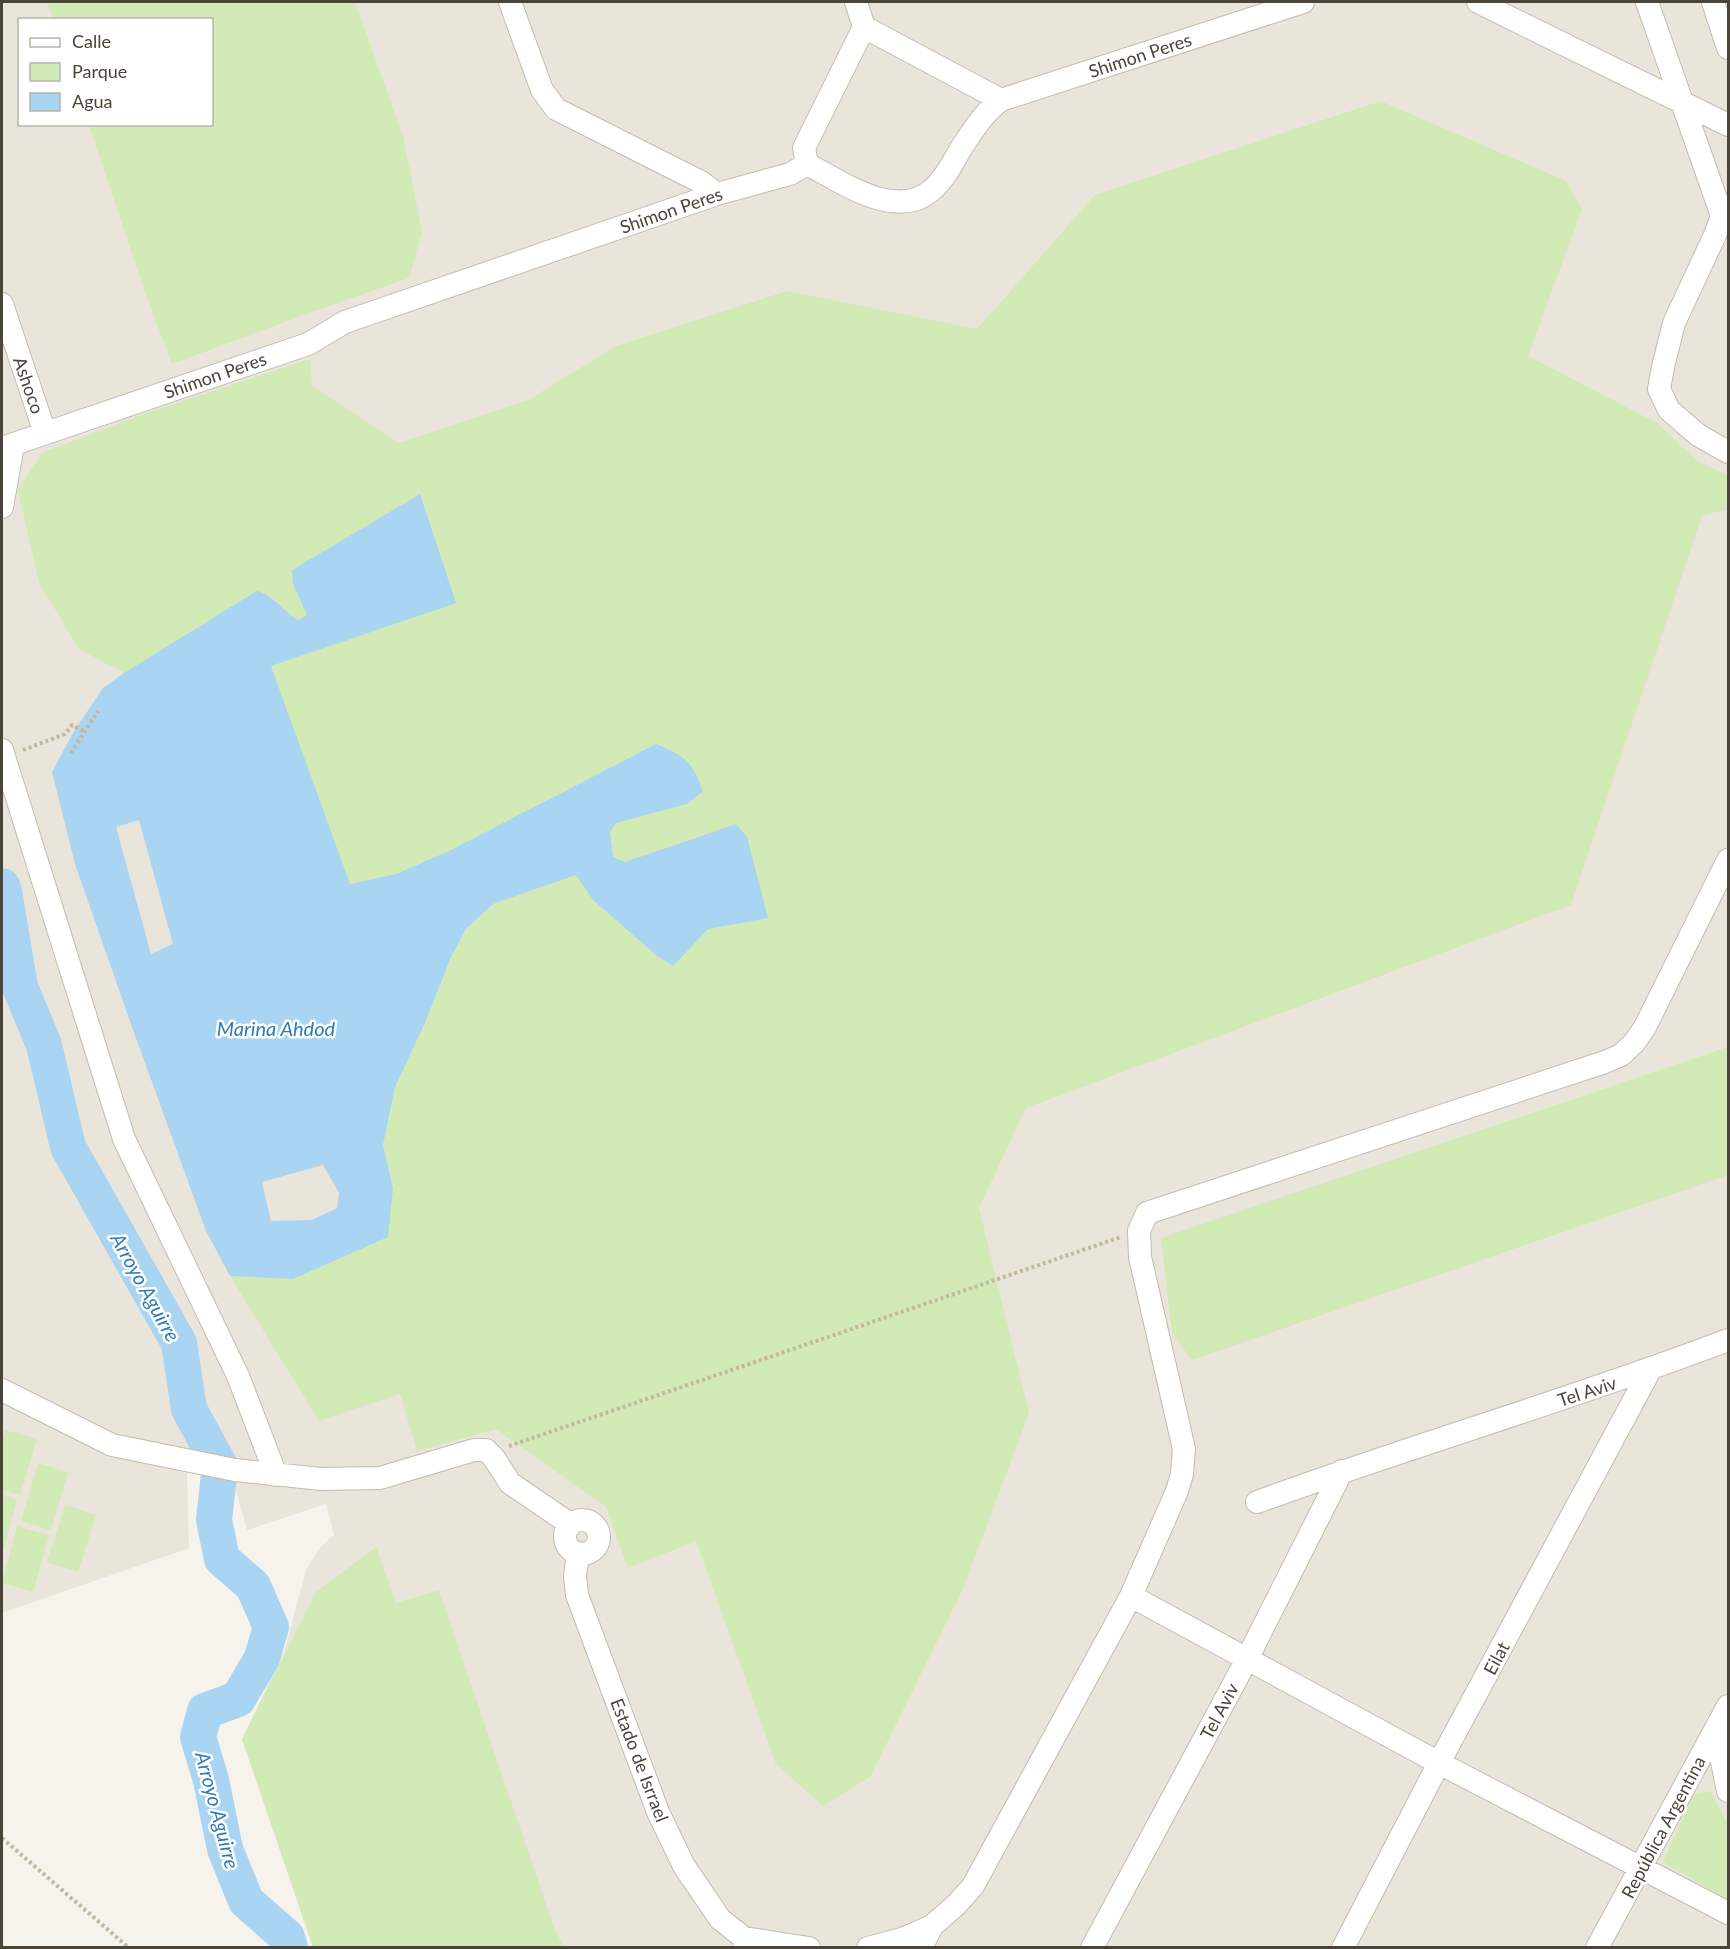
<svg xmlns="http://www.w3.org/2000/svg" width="1730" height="1949" font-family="Lato,sans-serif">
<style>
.residential{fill:#eae5da;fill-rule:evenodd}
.green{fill:#d2eab5}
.water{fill:#a9d4f2;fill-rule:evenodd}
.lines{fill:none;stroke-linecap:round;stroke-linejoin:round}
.river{stroke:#a9d4f2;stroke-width:36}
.street-casing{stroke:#c2bbae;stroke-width:24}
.path{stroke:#c4b79f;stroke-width:4;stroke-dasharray:3 3;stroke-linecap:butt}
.street{stroke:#fff;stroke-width:22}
.labels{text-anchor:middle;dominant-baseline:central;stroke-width:5;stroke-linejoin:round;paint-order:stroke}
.street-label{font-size:18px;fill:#4b4439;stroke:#fff}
.water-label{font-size:20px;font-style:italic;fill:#2e7ab2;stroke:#fff}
</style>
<rect width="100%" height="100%" fill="#f6f3ec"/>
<path class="residential" d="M 2,2 L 1728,2 L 1728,1947 L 313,1947 L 242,1739 L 285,1649 L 306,1570 L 320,1548 L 334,1535 L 326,1504 L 247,1530 L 233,1479 L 187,1471 L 189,1548 L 2,1613 ZM 20,20 L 212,20 L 212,124 L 20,124 Z"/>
<path class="green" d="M 47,2 L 355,2 L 403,136 L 422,232 L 409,278 L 323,308 L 172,364 L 146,295 L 89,125 L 212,124 L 212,20 L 53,19 Z
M 1381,101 L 1566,181 L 1582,209 L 1528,356 L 1657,423 L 1699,462 L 1728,475 L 1728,509 L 1702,516 L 1571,905 L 1026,1108 L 979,1208 L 1029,1413 L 963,1589 L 870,1777 L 823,1806 L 776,1764 L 696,1541 L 628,1568 L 606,1507 L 496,1429 L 417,1451 L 400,1394 L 319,1421 L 230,1276 L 293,1279 L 393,1188 L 383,1145 L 395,1087 L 425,1023 L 451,957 L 466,929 L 493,904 L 577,875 L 593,900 L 657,956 L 673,966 L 708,929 L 768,918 L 736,824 L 625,862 L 613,857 L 610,832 L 616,823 L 687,804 L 656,744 L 449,851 L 396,874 L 350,884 L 270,665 L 455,603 L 420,494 L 292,570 L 308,615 L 298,620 L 289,615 L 275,599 L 257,592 L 124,673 L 79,649 L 39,583 L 18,490 L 42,453 L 141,415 L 310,359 L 312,386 L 399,443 L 528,400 L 616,346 L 787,291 L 977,329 L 1095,195 Z
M 1728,1047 L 1728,1175 L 1192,1360 L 1172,1333 L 1161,1238 Z
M 5,1430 L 37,1439 L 20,1495 L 2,1490 L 2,1442 Z
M 38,1463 L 68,1472 L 51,1530 L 21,1521 Z
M 2,1495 L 17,1500 L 2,1554 Z
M 65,1505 L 96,1515 L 78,1572 L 47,1562 Z
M 17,1526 L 49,1535 L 33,1592 L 2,1583 Z
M 376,1547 L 396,1603 L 439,1590 L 556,1933 L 565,1947 L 313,1947 L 242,1739 L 316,1592 Z
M 1710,1791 L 1728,1825 L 1728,1900 L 1663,1862 L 1694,1794 Z"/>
<path class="water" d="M 420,494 L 456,603 L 271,666 L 350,884 L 396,874 L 449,851 L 656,744 C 685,756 691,760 703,791 L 687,804 L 616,823 L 610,832 L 613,857 L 625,862 L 736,824 L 747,837 L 768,918 L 708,929 L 673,966 L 657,956 L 593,900 L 576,875 L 493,904 L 466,929 L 451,957 L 425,1023 L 395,1087 L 383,1145 L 393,1188 L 388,1237 L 293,1279 L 230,1276 L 206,1231 L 132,1027 L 75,864 L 52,772 L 73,733 L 103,688 L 124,673 L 257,591 C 275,596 283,611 298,620 L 307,615 L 293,584 L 292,570 ZM 139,820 L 173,944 L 151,954 L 116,827 ZM 323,1165 L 339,1193 L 337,1208 L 312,1220 L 271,1221 L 262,1182 Z"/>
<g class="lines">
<path class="river" d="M 2,886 L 4,891 L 20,987 L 44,1045 L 68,1147 L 179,1343 L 189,1409 L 220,1466 L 214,1520 L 222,1559 L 253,1586 L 271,1627 L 262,1658 L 238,1699 L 205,1711 L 198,1737 L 211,1780 L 225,1849 L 246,1901 L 287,1937 L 290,1948"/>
<defs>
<path id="street" d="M 510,2 L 542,90 L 556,109 L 701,182 L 717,194
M 1478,2 L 1728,125
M 1647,2 L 1722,216 L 1715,235 L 1674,323 L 1663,367 L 1659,389 L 1669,410 L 1698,435 L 1728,452
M 1713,2 L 1728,48
M 864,27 L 1001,100
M 807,164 L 804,148 L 864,27 L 856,2
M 2,304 L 45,433
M 2,448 L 308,344 L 345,322 L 717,194 L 790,174 L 807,164 C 842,182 898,223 934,188 C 945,178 952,164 960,150 C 972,132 983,113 1001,100 L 1303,2
M 2,507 L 13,445
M 2,750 L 124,1139 L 238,1376 L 276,1475
M 2,1390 L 112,1445 L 235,1470 L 321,1479 L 380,1478 L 474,1450 L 486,1450 L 494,1458 L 510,1483 L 570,1524
M 1257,1502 C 1413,1445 1573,1399 1728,1340
M565 1537a17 17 0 1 1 34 0a17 17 0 1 1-34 0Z
M 578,1553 L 575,1576 L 577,1595 L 658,1812 L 684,1866 L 720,1919 L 744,1938 L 745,1948
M 1131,1596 L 1439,1763 L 1728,1913
M 1720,1724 L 1720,1752 L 1728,1791
M 744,1938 L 809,1948
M 868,1948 L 902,1939 L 932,1926
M 921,1948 L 932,1926 L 956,1905 L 973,1886 L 1131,1596 L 1177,1491 L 1182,1474 L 1184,1449 L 1140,1257 L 1139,1231 L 1147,1213 L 1605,1062 L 1621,1055 L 1634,1043 L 1645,1027 L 1728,860
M 1092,1948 L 1247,1659 L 1342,1471
M 1343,1948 L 1439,1763 L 1650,1370
M 1597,1948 L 1728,1706"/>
</defs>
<use href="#street" class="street-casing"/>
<path class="path" d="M 23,750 L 65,734 L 72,725 L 85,732
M 71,753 L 98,711
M 509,1446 L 1121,1237
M 2,1838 L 129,1948"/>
<use href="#street" class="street"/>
</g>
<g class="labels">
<g class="street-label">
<text transform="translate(1140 55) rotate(-18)">Shimon Peres</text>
<text transform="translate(671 210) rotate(-19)">Shimon Peres</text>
<text transform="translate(215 375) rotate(-19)">Shimon Peres</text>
<text transform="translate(29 385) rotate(71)">Ashoco</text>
<text transform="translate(1587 1391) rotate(-18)">Tel Aviv</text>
<text transform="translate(1496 1658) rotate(-62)">Eilat</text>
<text transform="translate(1219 1711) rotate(-62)">Tel Aviv</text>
<text transform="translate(640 1760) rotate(69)">Estado de Isrrael</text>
<text transform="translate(1663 1827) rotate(-62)">República Argentina</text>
</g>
<g class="water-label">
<text x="276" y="1028">Marina Ahdod</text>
<text transform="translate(146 1287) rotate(61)">Arroyo Aguirre</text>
<text transform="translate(218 1810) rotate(75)">Arroyo Aguirre</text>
</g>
</g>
<rect width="1730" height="1949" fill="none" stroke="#4b4439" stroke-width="6"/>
<rect x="18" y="18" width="195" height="108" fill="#ffffff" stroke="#b7b4b0" stroke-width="1.5"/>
<rect x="30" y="38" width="30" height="9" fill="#ffffff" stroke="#b7b4b0" stroke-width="1.5"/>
<text x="72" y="48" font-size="18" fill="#4b4439">Calle</text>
<rect x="30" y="63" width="30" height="18" fill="#d2eab5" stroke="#b7b4b0" stroke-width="1.5"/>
<text x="72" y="78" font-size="18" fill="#4b4439">Parque</text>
<rect x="30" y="93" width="30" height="18" fill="#a9d4f2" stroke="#b7b4b0" stroke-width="1.5"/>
<text x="72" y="108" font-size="18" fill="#4b4439">Agua</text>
</svg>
